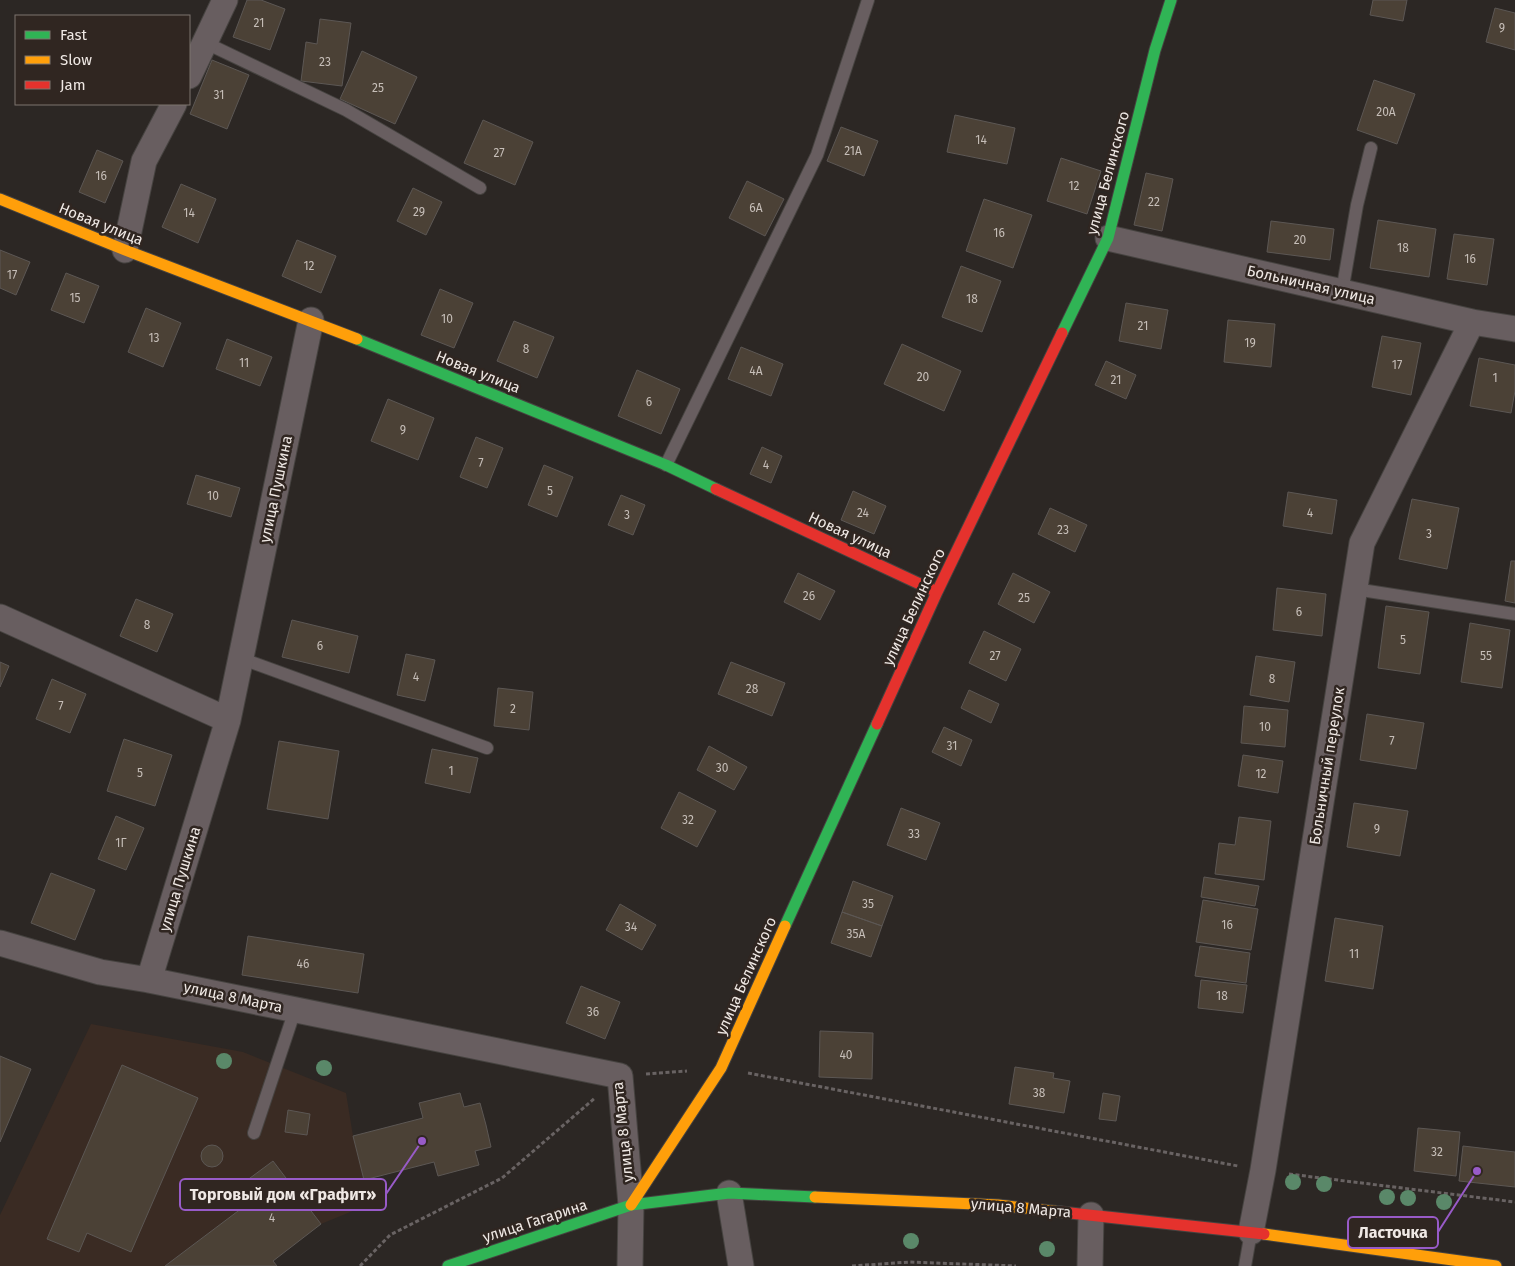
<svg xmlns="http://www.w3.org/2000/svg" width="1515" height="1266" font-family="'Fira Sans',sans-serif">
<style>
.built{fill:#3a2b23}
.building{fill:#4b4136;stroke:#5c5754}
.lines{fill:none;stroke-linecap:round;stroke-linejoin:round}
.lane-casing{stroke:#464340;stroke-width:14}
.street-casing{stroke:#464340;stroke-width:27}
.fast-casing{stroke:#464340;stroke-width:13}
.slow-casing{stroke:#464340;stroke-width:13}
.jam-casing{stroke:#464340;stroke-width:13}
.path{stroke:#696363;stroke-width:3;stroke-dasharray:4 2.5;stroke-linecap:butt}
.lane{stroke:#685e60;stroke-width:12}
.street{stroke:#685e60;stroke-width:25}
.fast{stroke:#30b455;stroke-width:11}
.slow{stroke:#ff9f0a;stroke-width:11}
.jam{stroke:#e5322d;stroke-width:11}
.tree{fill:#5a8869}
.labels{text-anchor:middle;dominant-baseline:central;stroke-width:5;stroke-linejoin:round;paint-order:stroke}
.number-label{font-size:12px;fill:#c6beb8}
.street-label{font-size:15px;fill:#efe8e4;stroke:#302621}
.leader{fill:none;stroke:#985bc8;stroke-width:2}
.callout-dot{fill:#985bc8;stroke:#302621;stroke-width:2}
.callout{fill:#302621;stroke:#985bc8;stroke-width:2}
.callout-label{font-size:16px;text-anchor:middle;font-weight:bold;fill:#efe8e4}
</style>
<rect width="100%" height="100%" fill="#2c2724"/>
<path class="built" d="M 91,1024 L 243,1052 L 346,1093 L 353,1136 L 370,1204 L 321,1224 L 273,1161 L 246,1181 L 258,1196 L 165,1266 L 0,1266 L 0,1215 Z"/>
<path class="building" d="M 247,0 L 261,0 L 285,9 L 270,50 L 233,37 Z
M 1373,0 L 1407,0 L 1403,21 L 1370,15 Z
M 1495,8 L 1515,13 L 1515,50 L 1486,42 Z
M 320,19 L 351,23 L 342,86 L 301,81 L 306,42 L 317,44 Z
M 362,51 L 417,77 L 395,124 L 340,99 Z
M 212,60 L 249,75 L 227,129 L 190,114 Z
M 1374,80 L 1415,94 L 1397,144 L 1357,130 Z
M 955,115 L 1015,128 L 1007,164 L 947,152 Z
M 483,120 L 533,142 L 515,185 L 464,163 Z
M 841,127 L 878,141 L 864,176 L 827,161 Z
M 97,150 L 123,161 L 105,203 L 79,192 Z
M 1061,158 L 1101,171 L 1087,214 L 1047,201 Z
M 1146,173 L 1173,179 L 1162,231 L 1134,225 Z
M 747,181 L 784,199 L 765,236 L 729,218 Z
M 181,184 L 216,199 L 198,243 L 162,227 Z
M 413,188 L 442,202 L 426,235 L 397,221 Z
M 984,199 L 1032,215 L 1013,268 L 966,251 Z
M 1378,220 L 1436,229 L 1429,277 L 1370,268 Z
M 1271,221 L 1334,229 L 1330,260 L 1267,252 Z
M 1454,234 L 1494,239 L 1487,285 L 1447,279 Z
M 297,240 L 336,256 L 321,293 L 282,276 Z
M 0,250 L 30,262 L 16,295 L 0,288 Z
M 961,266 L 1001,281 L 982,332 L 942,317 Z
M 66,273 L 99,286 L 84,323 L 51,310 Z
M 440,289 L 473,303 L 454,348 L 421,335 Z
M 1126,303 L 1168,310 L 1161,349 L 1119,341 Z
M 146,308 L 181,323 L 163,367 L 128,352 Z
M 1228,320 L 1275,324 L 1271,367 L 1224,362 Z
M 514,321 L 554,337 L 537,378 L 497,361 Z
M 1382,336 L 1421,343 L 1411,395 L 1372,387 Z
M 227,339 L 272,357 L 260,386 L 216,369 Z
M 902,344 L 961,371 L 944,411 L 884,384 Z
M 741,347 L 783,364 L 771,396 L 728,379 Z
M 1479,358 L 1515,365 L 1515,391 L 1511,413 L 1470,406 Z
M 1106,361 L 1136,375 L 1126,399 L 1095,385 Z
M 637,370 L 680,389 L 661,434 L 618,416 Z
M 388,399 L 434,418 L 418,460 L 371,441 Z
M 476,437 L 503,448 L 487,488 L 460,477 Z
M 762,447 L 782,456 L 771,483 L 750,474 Z
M 544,465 L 573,477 L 557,517 L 528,505 Z
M 196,475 L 240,488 L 231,517 L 187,504 Z
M 853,491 L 886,506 L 874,534 L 841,520 Z
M 1288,492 L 1337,500 L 1332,534 L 1283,526 Z
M 621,495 L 645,505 L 633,535 L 608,525 Z
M 1412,499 L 1459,508 L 1447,569 L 1399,559 Z
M 1050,508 L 1087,525 L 1075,552 L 1038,534 Z
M 1511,561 L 1515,561 L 1515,603 L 1505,601 Z
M 798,573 L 835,591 L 820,620 L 784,602 Z
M 1013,573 L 1050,592 L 1034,623 L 998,604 Z
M 1277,588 L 1326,594 L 1322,636 L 1273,630 Z
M 136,599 L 173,614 L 157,652 L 120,636 Z
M 1386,606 L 1429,612 L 1420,674 L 1378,668 Z
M 292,620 L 358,636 L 349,673 L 282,657 Z
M 1470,623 L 1510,630 L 1502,688 L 1461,682 Z
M 984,631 L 1021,649 L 1006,681 L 969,663 Z
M 406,654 L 435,660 L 425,701 L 397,695 Z
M 1256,656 L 1295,662 L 1289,702 L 1250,695 Z
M 0,662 L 9,666 L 0,687 Z
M 731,662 L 785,683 L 772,716 L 718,694 Z
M 52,679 L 86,694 L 70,733 L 36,719 Z
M 498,688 L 533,692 L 529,730 L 494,726 Z
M 969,690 L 999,704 L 991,723 L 961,708 Z
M 1244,706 L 1288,710 L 1285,747 L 1241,743 Z
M 1367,714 L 1424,723 L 1416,769 L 1360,760 Z
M 944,727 L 972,740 L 961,766 L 932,752 Z
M 124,739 L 172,755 L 155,806 L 107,791 Z
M 279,741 L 339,751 L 328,819 L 267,809 Z
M 709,746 L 747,767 L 734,790 L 697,770 Z
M 432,749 L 478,758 L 470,793 L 425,783 Z
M 1243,755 L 1283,761 L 1278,793 L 1238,786 Z
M 679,792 L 716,811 L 697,847 L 661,828 Z
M 1354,803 L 1408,811 L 1400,856 L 1347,847 Z
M 901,808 L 940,823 L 926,860 L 887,845 Z
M 116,816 L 144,828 L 126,870 L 98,859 Z
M 1239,817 L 1271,821 L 1264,880 L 1215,874 L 1219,843 L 1235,845 Z
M 51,873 L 95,890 L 75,940 L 31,923 Z
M 1204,877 L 1259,886 L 1255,906 L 1201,897 Z
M 853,881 L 893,896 L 882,926 L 842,912 Z
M 1203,900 L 1258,909 L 1251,950 L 1196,942 Z
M 620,904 L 656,925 L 642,950 L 606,930 Z
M 842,912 L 882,926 L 871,957 L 831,943 Z
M 1335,918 L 1383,926 L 1373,989 L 1325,981 Z
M 248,936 L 364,954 L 358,993 L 242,975 Z
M 1200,946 L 1250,953 L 1246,983 L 1195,976 Z
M 1201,980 L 1247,985 L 1243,1013 L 1198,1008 Z
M 581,986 L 620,1002 L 605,1039 L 566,1023 Z
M 820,1031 L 873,1033 L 872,1079 L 819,1077 Z
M 0,1056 L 31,1069 L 0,1142 Z
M 122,1065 L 198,1098 L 131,1252 L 87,1233 L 79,1252 L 47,1239 Z
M 1015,1067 L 1054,1073 L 1053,1078 L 1070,1081 L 1064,1113 L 1009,1104 Z
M 460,1093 L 464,1107 L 480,1103 L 486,1125 L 491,1147 L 475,1151 L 479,1165 L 438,1176 L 434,1162 L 364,1180 L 353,1136 L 423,1118 L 419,1103 Z
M 1103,1093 L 1120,1096 L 1116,1121 L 1099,1119 Z
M 288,1110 L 310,1114 L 307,1135 L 285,1132 Z
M 1418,1128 L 1460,1132 L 1456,1176 L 1414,1171 Z
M201 1156a11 11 0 1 1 22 0a11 11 0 1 1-22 0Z
M 1463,1146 L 1515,1152 L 1515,1187 L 1459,1181 Z
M 273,1161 L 321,1224 L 273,1261 L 277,1266 L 165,1266 L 258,1196 L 246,1181 Z"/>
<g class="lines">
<defs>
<path id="lane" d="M 206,43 L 346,110 L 480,188
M 1342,292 L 1357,205 L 1371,148
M 666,465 L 817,155 L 868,0
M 1355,589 L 1515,614
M 240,658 L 487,748
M 254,1133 L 295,1010
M 1245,1266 L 1251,1232"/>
<path id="street" d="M 189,76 L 225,0
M 1108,238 L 1472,322 L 1515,329
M 125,250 L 144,161 L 174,104
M 0,617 L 228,720
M 0,943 L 100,972 L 149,980 L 620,1076 L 631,1205 L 630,1266
M 149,980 L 228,720 L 311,320
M 729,1193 L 741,1266
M 1251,1232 L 1263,1170 L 1362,543 L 1472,322
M 1090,1266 L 1091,1215"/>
<path id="fast" d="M 1062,333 L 1108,238 L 1155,50 L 1171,0
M 357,339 L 666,465 L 716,489
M 785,926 L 877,724
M 448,1266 L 631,1205 L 729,1193 L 815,1197"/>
<path id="slow" d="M 0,199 L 125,250 L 357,339
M 815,1197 L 998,1205 L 1061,1212
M 631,1205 L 721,1068 L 785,926
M 1264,1234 L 1496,1266"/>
<path id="jam" d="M 716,489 L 937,592
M 877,724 L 937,592 L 1062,333
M 1061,1212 L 1264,1234"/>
</defs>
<use href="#lane" class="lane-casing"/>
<use href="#street" class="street-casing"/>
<use href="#fast" class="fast-casing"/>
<use href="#slow" class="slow-casing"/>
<use href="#jam" class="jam-casing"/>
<path class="path" d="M 748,1073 L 1238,1166
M 646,1074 L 687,1071
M 1289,1174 L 1515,1202
M 360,1266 L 390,1235 L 502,1178 L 595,1098
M 852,1266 L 910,1262 L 1016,1266"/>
<use href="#lane" class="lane"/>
<use href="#street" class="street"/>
<use href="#fast" class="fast"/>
<use href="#slow" class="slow"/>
<use href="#jam" class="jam"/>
</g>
<g class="tree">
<circle cx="224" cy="1061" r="8"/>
<circle cx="324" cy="1068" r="8"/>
<circle cx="1293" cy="1182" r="8"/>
<circle cx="1324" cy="1184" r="8"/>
<circle cx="1387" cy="1197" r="8"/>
<circle cx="1408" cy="1198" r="8"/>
<circle cx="1444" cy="1202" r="8"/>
<circle cx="911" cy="1241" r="8"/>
<circle cx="1047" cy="1249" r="8"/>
</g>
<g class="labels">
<g class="number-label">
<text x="259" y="23">21</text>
<text x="1502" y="28">9</text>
<text x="325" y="62">23</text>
<text x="378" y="88">25</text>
<text x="219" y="95">31</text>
<text x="1386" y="112">20А</text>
<text x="981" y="140">14</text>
<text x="853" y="151">21А</text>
<text x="499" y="153">27</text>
<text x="101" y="176">16</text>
<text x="1074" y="186">12</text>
<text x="1154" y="202">22</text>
<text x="756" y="208">6А</text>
<text x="419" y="212">29</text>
<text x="189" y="213">14</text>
<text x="999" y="233">16</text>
<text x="1300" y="240">20</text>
<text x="1403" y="248">18</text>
<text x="1470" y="259">16</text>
<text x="309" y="266">12</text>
<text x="12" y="275">17</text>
<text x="75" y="298">15</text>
<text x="972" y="299">18</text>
<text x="447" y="319">10</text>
<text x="1143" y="326">21</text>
<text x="154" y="338">13</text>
<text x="1250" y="343">19</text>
<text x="526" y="349">8</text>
<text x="244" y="363">11</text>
<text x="1397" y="365">17</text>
<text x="756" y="371">4А</text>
<text x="923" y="377">20</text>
<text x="1495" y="378">1</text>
<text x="1116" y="380">21</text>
<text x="649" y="402">6</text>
<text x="403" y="430">9</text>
<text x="481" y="463">7</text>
<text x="766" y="465">4</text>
<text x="550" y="491">5</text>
<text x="213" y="496">10</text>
<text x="863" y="513">24</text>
<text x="1310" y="513">4</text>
<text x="627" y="515">3</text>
<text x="1063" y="530">23</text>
<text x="1429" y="534">3</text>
<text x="809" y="596">26</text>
<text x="1024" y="598">25</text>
<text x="1299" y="612">6</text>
<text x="147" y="625">8</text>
<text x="1403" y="640">5</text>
<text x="320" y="646">6</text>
<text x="995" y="656">27</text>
<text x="1486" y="656">55</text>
<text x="416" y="677">4</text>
<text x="1272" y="679">8</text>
<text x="752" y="689">28</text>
<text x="61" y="706">7</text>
<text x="513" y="709">2</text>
<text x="1265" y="727">10</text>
<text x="1392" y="741">7</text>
<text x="952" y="746">31</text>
<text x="722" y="768">30</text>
<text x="451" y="771">1</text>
<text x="140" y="773">5</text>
<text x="1261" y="774">12</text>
<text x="688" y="820">32</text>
<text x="1377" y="829">9</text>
<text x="914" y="834">33</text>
<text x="121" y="843">1Г</text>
<text x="868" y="904">35</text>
<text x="1227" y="925">16</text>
<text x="631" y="927">34</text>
<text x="856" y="934">35А</text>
<text x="1354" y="954">11</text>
<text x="303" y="964">46</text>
<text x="1222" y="996">18</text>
<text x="593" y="1012">36</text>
<text x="846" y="1055">40</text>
<text x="1039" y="1093">38</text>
<text x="1437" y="1152">32</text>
<text x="272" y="1218">4</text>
</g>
<g class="street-label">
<text transform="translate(1108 173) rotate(-75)">улица Белинского</text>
<text transform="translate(101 224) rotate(22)">Новая улица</text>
<text transform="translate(1311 285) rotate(13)">Больничная улица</text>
<text transform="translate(478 372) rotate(22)">Новая улица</text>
<text transform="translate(276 489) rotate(-78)">улица Пушкина</text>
<text transform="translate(850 535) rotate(25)">Новая улица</text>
<text transform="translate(914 607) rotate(-65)">улица Белинского</text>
<text transform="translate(1327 766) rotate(-81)">Больничный переулок</text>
<text transform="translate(180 879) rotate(-73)">улица Пушкина</text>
<text transform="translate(746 976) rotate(-66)">улица Белинского</text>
<text transform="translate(233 997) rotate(12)">улица 8 Марта</text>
<text transform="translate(623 1132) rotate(-96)">улица 8 Марта</text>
<text transform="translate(1021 1208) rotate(5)">улица 8 Марта</text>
<text transform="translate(535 1221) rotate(-18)">улица Гагарина</text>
</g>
</g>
<path class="leader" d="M422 1141L386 1194M1477 1171L1438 1232"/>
<g class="callout-dot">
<circle cx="422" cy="1141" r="5"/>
<circle cx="1477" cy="1171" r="5"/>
</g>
<g class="callout">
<rect x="180" y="1179" width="206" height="31" rx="5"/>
<rect x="1348" y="1217" width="90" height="31" rx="5"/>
</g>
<g class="callout-label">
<text x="283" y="1200">Торговый дом «Графит»</text>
<text x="1393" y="1238">Ласточка</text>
</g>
<rect x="15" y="15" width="175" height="90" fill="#302621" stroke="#7c746f"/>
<rect x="25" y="31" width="25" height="8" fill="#30b455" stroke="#7c746f"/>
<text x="60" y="40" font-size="15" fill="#efe8e4">Fast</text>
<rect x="25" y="56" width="25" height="8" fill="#ff9f0a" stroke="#7c746f"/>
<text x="60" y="65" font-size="15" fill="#efe8e4">Slow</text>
<rect x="25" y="81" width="25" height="8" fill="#e5322d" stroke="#7c746f"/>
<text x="60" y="90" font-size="15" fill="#efe8e4">Jam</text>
</svg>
